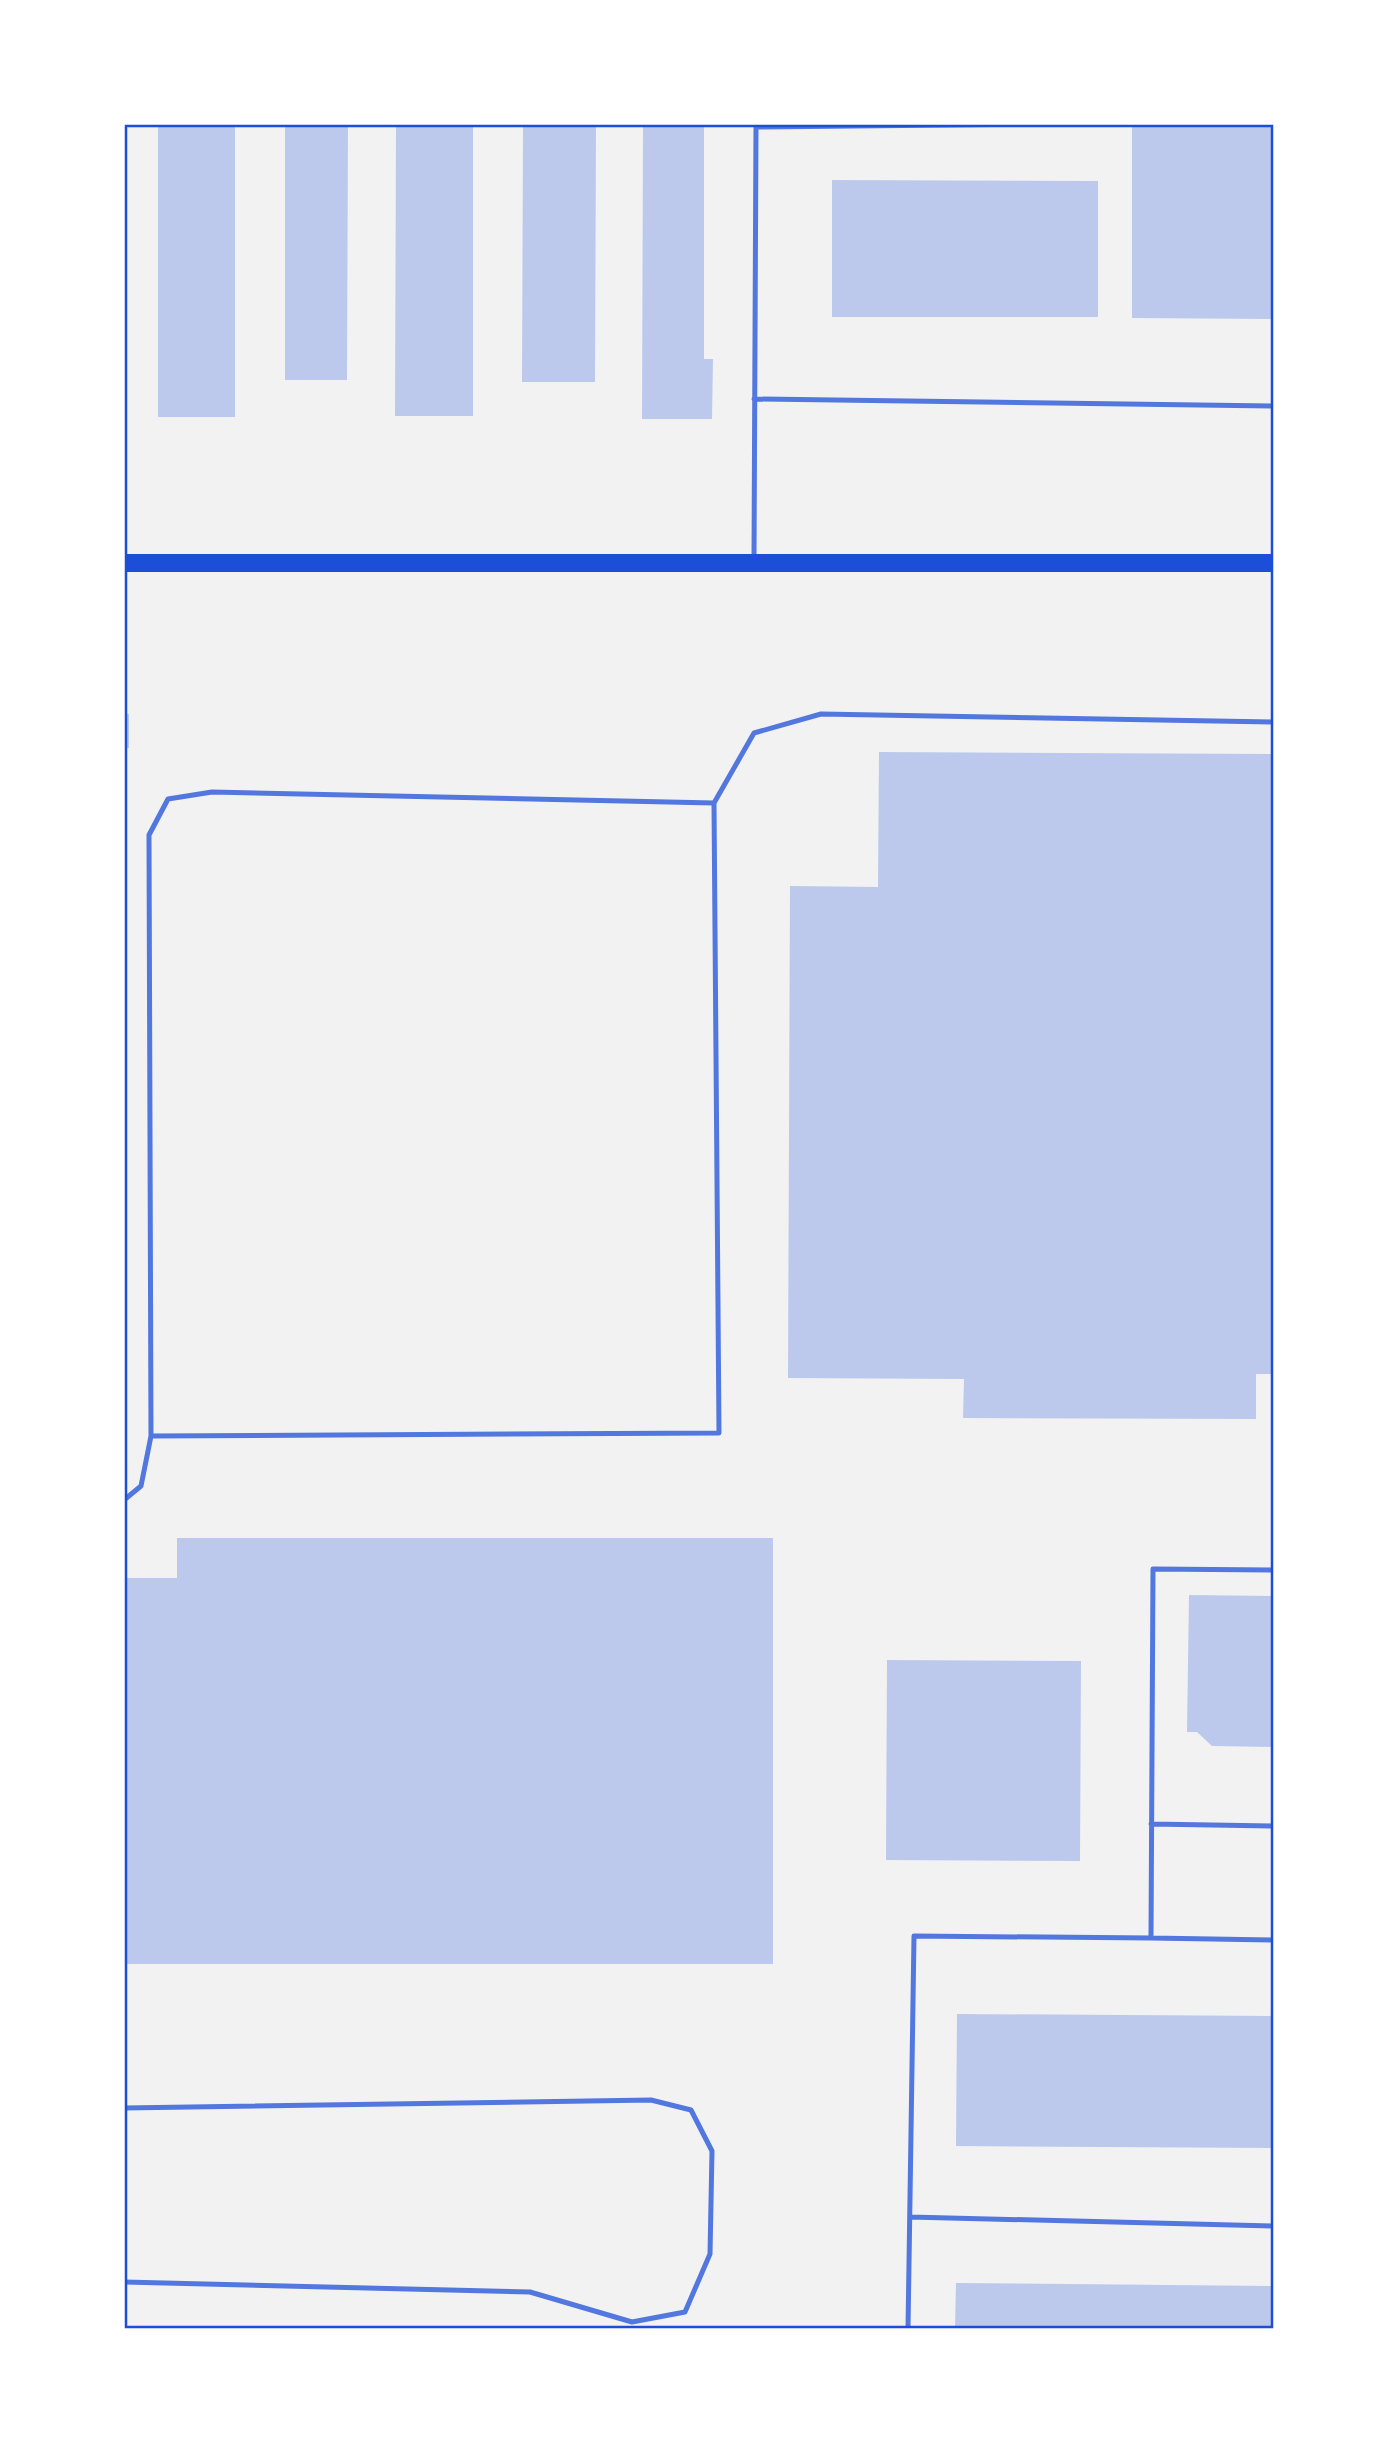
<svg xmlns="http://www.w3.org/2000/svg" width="1398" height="2453" font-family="'Zilla Slab',serif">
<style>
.building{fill:#bdc9ec}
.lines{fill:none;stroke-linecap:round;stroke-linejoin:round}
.service{stroke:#5277de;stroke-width:5}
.primary{stroke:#1d4ed8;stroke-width:18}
.neatline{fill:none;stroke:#1d4ed8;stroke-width:2.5}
</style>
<rect width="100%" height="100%" fill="#f2f2f2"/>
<path class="building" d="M 158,124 L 235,124 L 235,417 L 158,417 Z
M 285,124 L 348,124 L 347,380 L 285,380 Z
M 396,124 L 473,124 L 473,416 L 395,416 Z
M 523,124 L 596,124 L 595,382 L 522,382 Z
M 643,124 L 704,124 L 704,359 L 713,359 L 712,419 L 642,419 Z
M 1132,124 L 1274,124 L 1274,319 L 1132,318 Z
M 832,180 L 1098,181 L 1098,317 L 832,317 Z
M 124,714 L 129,714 L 129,748 L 124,748 Z
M 879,752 L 1274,754 L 1274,1374 L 1256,1374 L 1256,1419 L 963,1418 L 964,1379 L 788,1378 L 790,886 L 878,887 Z
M 177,1538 L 773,1538 L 773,1964 L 124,1964 L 124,1578 L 177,1578 Z
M 1189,1595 L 1274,1596 L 1274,1747 L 1212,1746 L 1197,1732 L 1187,1732 Z
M 887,1660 L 1081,1661 L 1080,1861 L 886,1860 Z
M 957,2014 L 1274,2016 L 1274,2148 L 956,2146 Z
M 956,2283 L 1274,2286 L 1274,2329 L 955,2329 Z"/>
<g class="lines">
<path class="service" d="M 756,127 L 1048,124
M 754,399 L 1274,406
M 754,559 L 756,124
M 151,1436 L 719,1433 L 714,803
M 124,1500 L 141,1486 L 151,1436 L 149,835 L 168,799 L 212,792 L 714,803 L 754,733 L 821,714 L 1274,722
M 1274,1570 L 1153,1569 L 1151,1938 L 1274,1940
M 1151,1824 L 1274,1826
M 124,2108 L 651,2100 L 691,2110 L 712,2151 L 710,2254 L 685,2312 L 632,2322 L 530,2292 L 124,2282
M 910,2217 L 1274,2226
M 908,2329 L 914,1936 L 1151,1938"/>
<path class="primary" d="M 124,563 L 1274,563"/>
</g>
<rect width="1398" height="2453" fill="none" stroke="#ffffff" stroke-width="252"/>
<rect x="126" y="126" width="1146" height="2201" class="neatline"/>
</svg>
